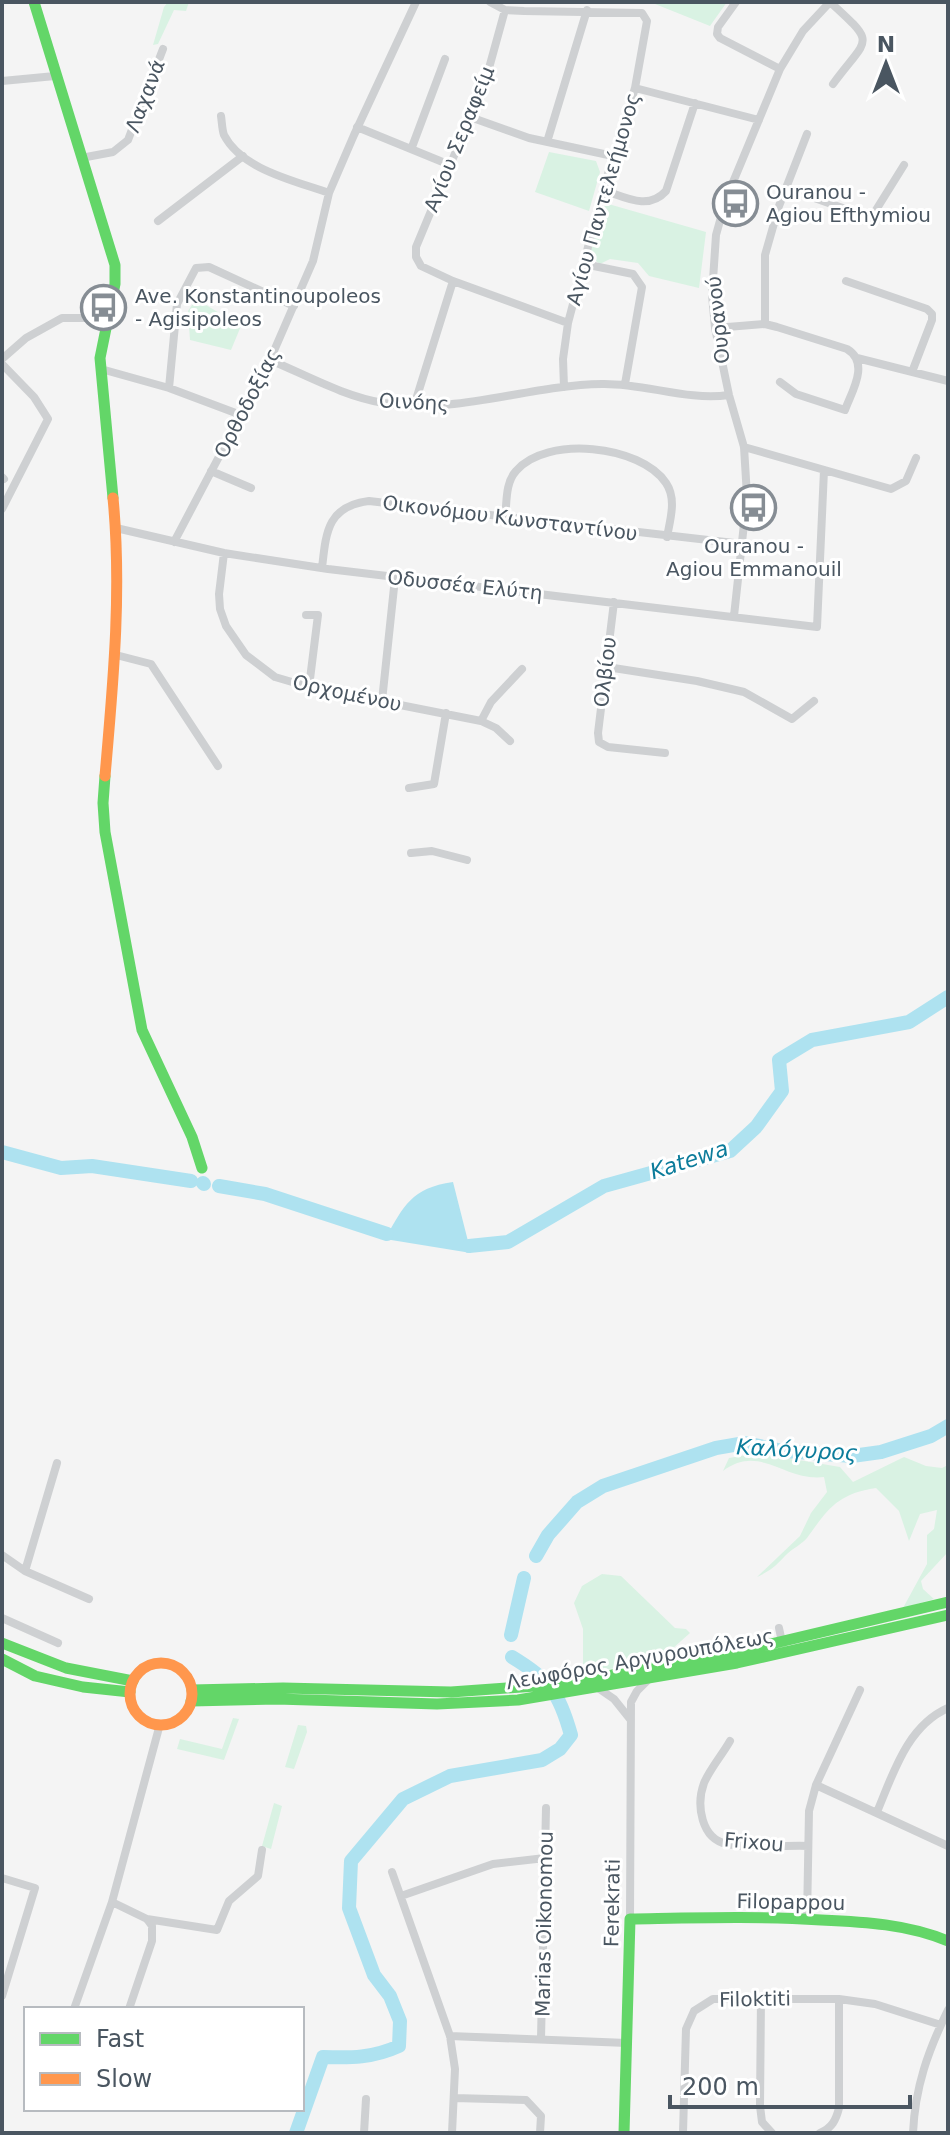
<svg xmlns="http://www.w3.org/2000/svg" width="950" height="2135" font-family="'DejaVu Sans',sans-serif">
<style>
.green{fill:#d9f2e3}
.water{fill:#aee2f0}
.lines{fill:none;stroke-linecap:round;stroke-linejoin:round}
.river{stroke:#aee2f0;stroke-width:14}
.street{stroke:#ced0d2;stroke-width:8}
.fast{stroke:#63d668;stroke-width:11}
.slow{stroke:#ff974d;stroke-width:11}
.labels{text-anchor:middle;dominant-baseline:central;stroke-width:6;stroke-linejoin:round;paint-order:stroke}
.street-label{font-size:20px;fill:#4a5661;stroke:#fff}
.poi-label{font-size:20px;fill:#4a5661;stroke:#fff;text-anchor:start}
.water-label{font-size:22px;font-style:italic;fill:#0c7c9b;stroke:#fff}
</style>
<rect width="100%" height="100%" fill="#f4f4f4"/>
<path class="green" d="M 168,2 L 189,2 L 186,11 L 174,10 L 158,44 L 153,45 L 164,7 Z
M 650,2 L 727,2 L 710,26 Z
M 549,152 L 596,161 L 600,172 L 589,211 L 535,192 Z
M 605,203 L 706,232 L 699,288 L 649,276 L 638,263 L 610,259 L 600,264 L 589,256 Z
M 196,299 L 241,326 L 231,350 L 190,340 L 188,311 Z
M 758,1453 L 840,1467 L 853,1482 L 904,1457 L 926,1466 L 942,1468 L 948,1465 L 948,1552 L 921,1581 L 923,1589 L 934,1599 L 903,1608 L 927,1564 L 927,1535 L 934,1529 L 937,1510 L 920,1514 L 909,1541 L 899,1511 L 876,1488 C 837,1494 828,1509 807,1538 C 801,1545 793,1548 787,1554 C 774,1567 775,1568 757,1577 L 800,1536 L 811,1513 L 827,1492 L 824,1477 C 785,1482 760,1443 723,1471 L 729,1458 Z
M 602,1574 L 621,1576 L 675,1628 L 686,1629 L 690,1633 L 662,1658 L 662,1661 L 583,1673 L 583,1629 L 574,1603 L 582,1586 Z
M 233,1718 L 239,1719 L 224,1760 L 177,1749 L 180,1739 L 222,1749 Z
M 298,1725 L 306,1726 L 307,1732 L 294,1769 L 285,1767 Z
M 274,1803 L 282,1806 L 271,1849 L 262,1846 Z"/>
<path class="water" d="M 453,1182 L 471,1253 L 385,1239 C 404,1206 411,1188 453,1182 Z"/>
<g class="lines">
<path class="river" d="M 2,1152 L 61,1168 L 92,1166 L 191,1181
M 203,1183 L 204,1184
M 219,1186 L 265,1194 L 387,1234
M 469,1246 L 508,1242 L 604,1186 L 730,1151 L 756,1127 L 782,1091 L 779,1060 L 812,1040 L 909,1022 L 948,997
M 536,1556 L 548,1535 L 577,1502 L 603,1486 L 716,1448 L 745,1443 L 783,1451 L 852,1456 L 881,1452 L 931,1436 L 948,1426
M 511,1635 L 524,1578
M 296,2133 L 323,2057 C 351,2058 373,2058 399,2046 L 400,2021 L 390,1996 L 374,1975 L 349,1908 L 351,1861 L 403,1799 L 450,1776 L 542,1760 L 560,1749 L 571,1735 C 559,1692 550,1680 512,1657"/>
<path class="street" d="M 490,2 L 505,10 L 524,11 L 642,13 L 647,21 L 635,88 L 603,190 L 568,323 L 563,359 L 564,387
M 736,2 L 718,27 L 717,34 L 720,38 L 780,69
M 830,2 C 878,46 868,36 833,84
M 505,10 L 486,79 L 416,247 L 416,257 L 421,266 L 453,281 L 568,323
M 2,81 L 55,76
M 635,88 L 759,120
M 221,116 C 222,122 222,130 224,135 C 242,170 296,181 329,193
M 470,117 L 529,138 L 613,156
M 357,127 L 450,165
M 547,142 L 587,10
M 412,147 L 445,59
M 81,158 L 113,152 L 128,140 L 163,49
M 786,188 L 871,218 L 904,165
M 603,190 C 625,197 648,211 666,191 L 695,103
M 158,221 L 243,156
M 584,264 L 633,274 L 642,287 L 625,384
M 846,281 L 927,309 L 932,314 L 932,320 L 912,372
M 765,324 L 765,255 L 779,206 L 807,134
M 715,328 L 765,324 L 777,327 L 847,349 C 870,363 852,391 845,410 L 796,394 L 780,382
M 857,358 L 948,381
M 2,359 L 26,338 L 62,318 L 107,318
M 270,360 C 306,375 345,397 384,403 C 458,415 528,385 602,384 C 645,383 686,401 729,395
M 2,364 L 34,397 L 48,419 L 2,509
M 101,369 L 169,388 L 241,415
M 169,388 L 177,304 L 196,268 L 209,267 L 294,306
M 414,406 L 453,281
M 744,447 L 891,489 L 906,481 L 916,458
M 211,471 L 251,488
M 2,477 L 4,479
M 505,518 C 507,503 505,483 516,471 C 546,435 641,445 666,483 C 677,499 670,520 667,537
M 116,528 L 224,553 L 328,569 L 817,627 L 824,470
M 174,542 L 270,360 L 313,261 L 329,193 L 354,135 L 416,2
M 224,553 L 219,594 L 220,609 L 226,626 L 246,655 L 275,677 L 309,687 L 481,721 L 496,728 L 510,741
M 322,568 C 326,533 327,506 369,501 L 743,544
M 614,602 L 598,733 L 599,742 L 608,747 L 665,753
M 306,615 L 318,615 L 309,687
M 734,616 L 747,496 L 744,447 L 729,395 L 715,328 L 712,295 L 716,235 L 726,199 L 780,69 L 803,31 L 830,2
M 116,655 L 151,664 L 218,766
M 607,667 L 697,681 L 744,692 L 792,719 L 814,701
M 382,701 L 395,578
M 481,721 L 491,702 L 522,669
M 409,788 L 434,784 L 446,713
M 411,853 L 432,851 L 467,860
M 2,1555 L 25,1571 L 89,1599
M 25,1571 L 57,1463
M 2,1618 L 58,1643
M 779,1628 L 782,1642
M 598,1688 L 614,1699 L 630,1719
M 730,1741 C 722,1755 710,1769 704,1783 C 696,1805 701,1839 727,1844 C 751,1849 783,1845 808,1846
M 816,1785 L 948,1846
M 877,1812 C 893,1774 907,1726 948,1708
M 392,1872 L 450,2036 L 455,2069 L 452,2133
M 2,1878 L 35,1888 L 2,1996
M 401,1896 L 493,1864 L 545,1858
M 112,1902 L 147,1919 L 152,1926 L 152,1941 L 129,2009
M 147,1919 L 217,1930 L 229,1901 L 258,1876 L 262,1850
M 630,1919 L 631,1702 L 637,1691 L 649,1679
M 807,1919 L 809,1811 L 816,1785 L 860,1690
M 761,1997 L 760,2106 L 762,2122 L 772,2133
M 74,2009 L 112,1902 L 160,1724
M 450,2036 L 627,2043
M 541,2039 L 546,1808
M 454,2098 L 526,2100 L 541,2116 L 540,2133
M 364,2133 L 366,2099
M 683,2133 L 686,2029 L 694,2011 L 713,1999 L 839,1999 L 875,2004 L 941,2025
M 820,2133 C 832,2128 836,2120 839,2108 L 839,1999
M 913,2133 C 915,2087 928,2051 948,2010"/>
<path class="fast" d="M 34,2 L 115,265 L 115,284 L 100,358 L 113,498
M 105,776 L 103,803 L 105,832 L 142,1030 L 192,1137 L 202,1168
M 2,1643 L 66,1668 L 133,1681
M 2,1659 L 35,1676 L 83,1687 L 130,1692
M 192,1690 L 283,1688 L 451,1692 L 563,1684 L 729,1654 L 948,1602
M 191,1701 L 277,1699 L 437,1704 L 518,1700 L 737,1663 L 948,1615
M 624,2133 L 630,1919 C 694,1918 757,1916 821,1920 C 865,1922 907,1924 948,1941"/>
<path class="slow" d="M 105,776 C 113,684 122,591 113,498
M130 1694a31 31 0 1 1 62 0a31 31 0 1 1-62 0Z"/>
</g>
<defs>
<symbol id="bus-ring" viewBox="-11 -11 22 22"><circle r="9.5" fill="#fff" stroke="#868d94" stroke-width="1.5"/><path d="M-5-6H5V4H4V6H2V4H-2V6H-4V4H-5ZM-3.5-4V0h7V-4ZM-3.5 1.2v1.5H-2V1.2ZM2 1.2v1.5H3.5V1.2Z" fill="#868d94"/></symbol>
</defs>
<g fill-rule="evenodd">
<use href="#bus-ring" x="710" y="178" width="51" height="51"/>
<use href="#bus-ring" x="78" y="282" width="51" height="51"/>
<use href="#bus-ring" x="728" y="482" width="51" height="51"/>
</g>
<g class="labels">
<g class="street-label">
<text transform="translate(145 96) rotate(-69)">Λαχανά</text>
<text transform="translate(459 139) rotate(-68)">Αγίου Σεραφείμ</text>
<text transform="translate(603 199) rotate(-74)">Αγίου Παντελεήμονος</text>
<text transform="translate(718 320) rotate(-96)">Ουρανού</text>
<text transform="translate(414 402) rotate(3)">Οινόης</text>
<text transform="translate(247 403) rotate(-63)">Ορθοδοξίας</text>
<text transform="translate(510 518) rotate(7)">Οικονόμου Κωνσταντίνου</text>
<text transform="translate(465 585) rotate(6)">Οδυσσέα Ελύτη</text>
<text transform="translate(605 672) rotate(-83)">Ολβίου</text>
<text transform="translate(347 693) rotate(12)">Ορχομένου</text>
<text transform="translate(640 1659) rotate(-10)">Λεωφόρος Αργυρουπόλεως</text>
<text transform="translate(754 1842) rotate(5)">Frixou</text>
<text transform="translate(791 1902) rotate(1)">Filopappou</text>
<text transform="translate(612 1903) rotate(-89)">Ferekrati</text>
<text transform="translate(544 1924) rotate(-89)">Marias Oikonomou</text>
<text transform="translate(755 1999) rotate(-1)">Filoktiti</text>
</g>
<g class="poi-label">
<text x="766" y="192">Ouranou -<tspan x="766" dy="23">Agiou Efthymiou</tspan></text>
<text x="135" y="296">Ave. Konstantinoupoleos<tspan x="135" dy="23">- Agisipoleos</tspan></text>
<text x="754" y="546" text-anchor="middle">Ouranou -<tspan x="754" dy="23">Agiou Emmanouil</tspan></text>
</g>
<g class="water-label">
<text transform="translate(689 1160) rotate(-18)">Katewa</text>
<text transform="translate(797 1450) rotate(3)">Καλόγυρος</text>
</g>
</g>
<rect width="950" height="2135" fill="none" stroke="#4a5661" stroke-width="8"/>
<rect x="24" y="2007" width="280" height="104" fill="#ffffff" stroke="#b7bbc0" stroke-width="2"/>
<rect x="40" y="2033" width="40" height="12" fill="#63d668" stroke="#b7bbc0" stroke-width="2"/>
<text x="96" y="2047" font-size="24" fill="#4a5661">Fast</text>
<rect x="40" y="2073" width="40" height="12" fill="#ff974d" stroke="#b7bbc0" stroke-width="2"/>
<text x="96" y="2087" font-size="24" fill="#4a5661">Slow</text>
<g transform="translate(886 64)" stroke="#ffffff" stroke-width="6" paint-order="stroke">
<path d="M0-6L14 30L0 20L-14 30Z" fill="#4a5661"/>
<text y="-12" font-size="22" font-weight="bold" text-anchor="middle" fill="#4a5661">N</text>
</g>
<path d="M670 2095v12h240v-12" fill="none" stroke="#4a5661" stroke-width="4"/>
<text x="682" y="2095" font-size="24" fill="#4a5661" stroke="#ffffff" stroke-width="6" paint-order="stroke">200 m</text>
</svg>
